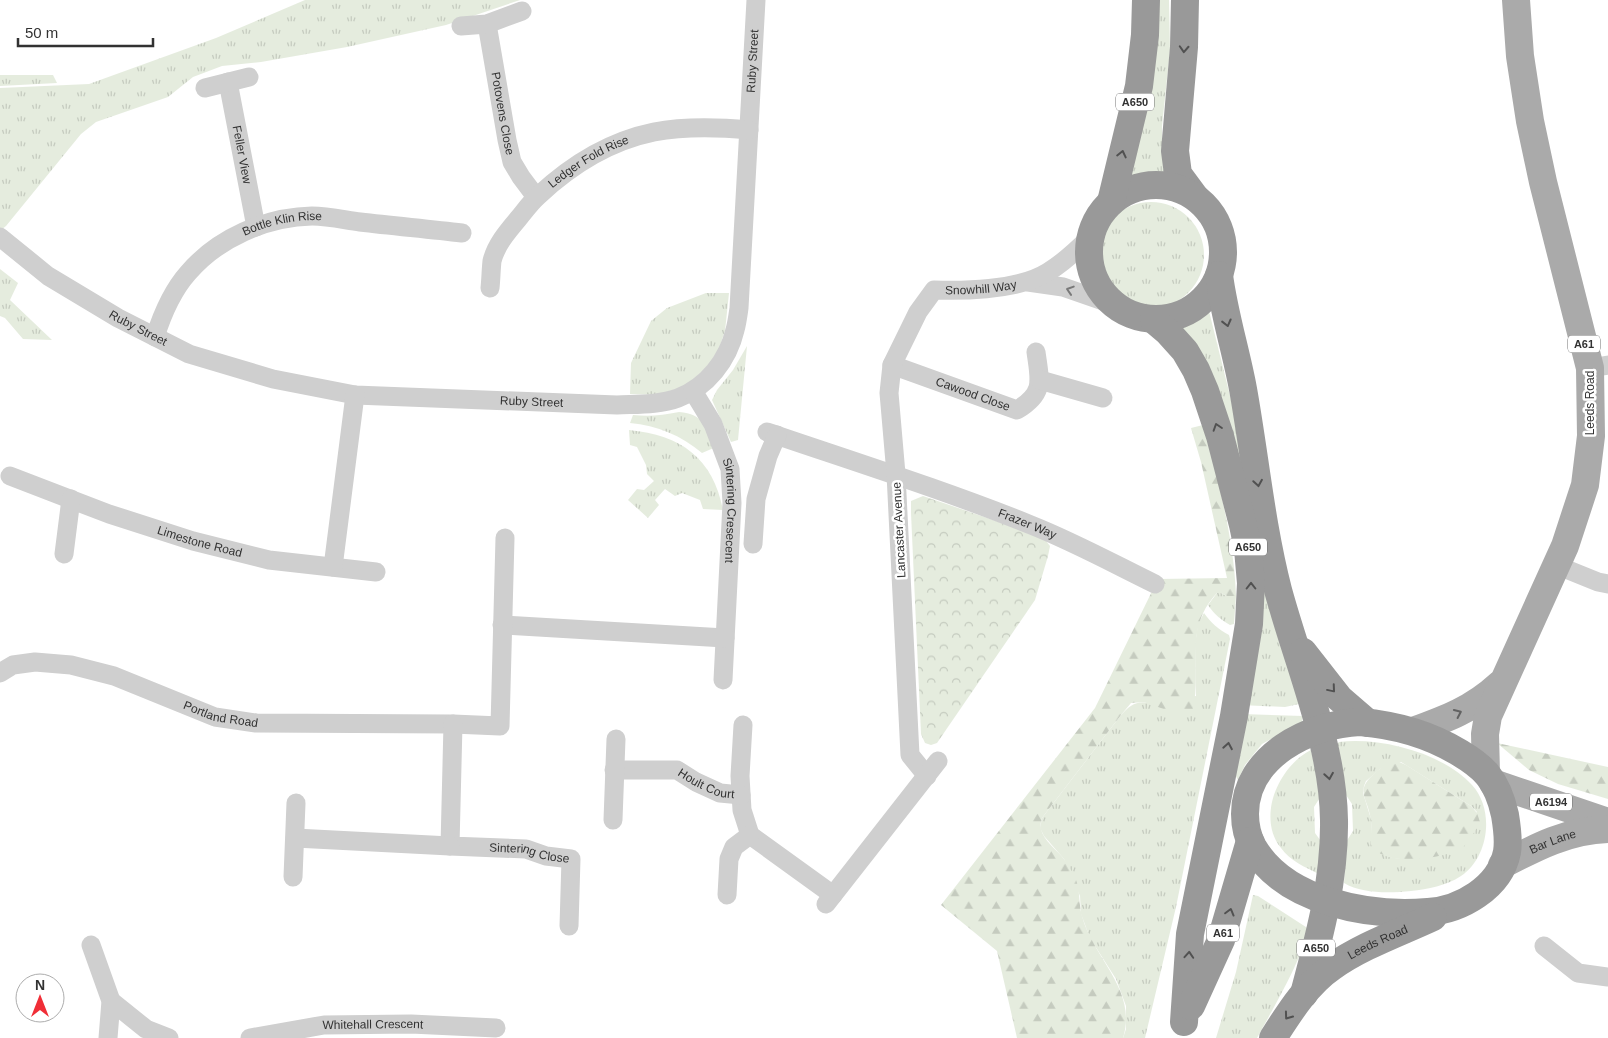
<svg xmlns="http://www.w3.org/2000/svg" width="1608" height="1038" font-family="Helvetica,sans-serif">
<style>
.grass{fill:url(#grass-tufts);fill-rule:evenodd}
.forest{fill:url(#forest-firs)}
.park{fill:url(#park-crowns)}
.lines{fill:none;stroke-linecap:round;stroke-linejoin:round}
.street{stroke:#cfcfcf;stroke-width:19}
.primary{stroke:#aaa;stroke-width:28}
.highway{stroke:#999;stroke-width:28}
.oneway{stroke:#515151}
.oneway2{stroke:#797979}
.oneway3{stroke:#626262}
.labels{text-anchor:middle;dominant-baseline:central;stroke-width:5;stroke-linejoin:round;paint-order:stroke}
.shield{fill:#fff;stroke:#707070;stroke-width:1}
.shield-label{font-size:11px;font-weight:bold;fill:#323232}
.street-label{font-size:12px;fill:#323232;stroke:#fff}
</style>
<defs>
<pattern id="grass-tufts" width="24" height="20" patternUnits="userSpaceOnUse" patternTransform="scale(1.25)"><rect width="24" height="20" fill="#e5ecde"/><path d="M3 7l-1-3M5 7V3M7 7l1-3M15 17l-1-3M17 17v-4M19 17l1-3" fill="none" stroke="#c5cbbf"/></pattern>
<pattern id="forest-firs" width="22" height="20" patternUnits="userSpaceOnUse" patternTransform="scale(1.25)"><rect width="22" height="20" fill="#e5ecde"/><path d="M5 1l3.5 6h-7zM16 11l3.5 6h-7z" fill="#c5cbbf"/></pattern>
<pattern id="park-crowns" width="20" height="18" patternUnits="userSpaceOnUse" patternTransform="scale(1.25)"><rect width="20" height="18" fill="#e5ecde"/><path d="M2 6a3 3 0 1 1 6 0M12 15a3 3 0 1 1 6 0" fill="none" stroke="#c5cbbf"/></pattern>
</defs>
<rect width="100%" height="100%" fill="#fff"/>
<path class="grass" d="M 305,0 L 520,0 L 446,25 L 347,47 L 261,62 L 222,66 L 193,77 L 168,97 L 96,122 L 81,134 L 6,226 L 1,230 L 0,229 L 0,88 L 89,84 L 216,38 Z
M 1153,0 L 1169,0 L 1170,50 L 1162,126 L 1162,143 L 1168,179 L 1147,178 L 1128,180 Z
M 0,75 L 53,75 L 57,83 L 0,86 Z
M1098 255a53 53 0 1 1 106 0a53 53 0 1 1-106 0Z
M 0,269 L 18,283 L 10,300 L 52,340 L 23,339 L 5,318 L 0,316 Z
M 706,293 L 729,293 L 725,331 L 716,357 L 690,384 L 659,395 L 630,394 L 631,363 L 651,321 L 667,308 Z
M 1209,311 L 1237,424 L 1299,704 L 1285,707 L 1241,705 L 1255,618 L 1174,322 L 1200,317 Z
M 747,346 L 738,440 L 731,442 L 712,400 L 717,390 L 733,370 Z
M 679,412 C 704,414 706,427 716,447 L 702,453 C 682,436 657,425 630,423 L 633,415 C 650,417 663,415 679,412 Z
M 629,430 C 681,435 713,458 723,510 L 703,509 L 700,500 L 682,493 L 675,496 L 665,489 L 655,500 L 659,505 L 648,518 L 628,500 L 637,489 L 644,490 L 654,481 L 647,474 L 646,465 L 637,447 L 630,445 Z
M 1217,593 L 1221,593 L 1227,596 L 1236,596 L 1234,624 L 1230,625 C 1221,620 1214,614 1208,605 Z
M 1204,613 C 1211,623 1218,629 1229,635 L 1230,639 L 1176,907 L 1145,1038 L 1123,1038 L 1126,1029 L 1126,1006 L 1116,979 L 1090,938 L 1081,914 L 1080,896 L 1064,859 L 1044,836 L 1040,828 L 1042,818 L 1121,715 C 1130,705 1136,700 1151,703 L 1196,696 L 1195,645 L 1198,624 Z
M 1241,714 L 1303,716 L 1302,722 L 1262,744 L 1245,765 L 1238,780 L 1232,769 Z
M 1339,742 C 1381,737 1443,753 1472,785 C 1495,810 1489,857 1461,876 C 1446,886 1428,889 1411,891 C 1390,893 1362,894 1344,883 L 1346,842 L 1353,831 L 1352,804 L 1344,792 L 1336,745 ZM 1401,762 L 1471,806 L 1477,812 L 1442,855 C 1419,858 1387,866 1371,844 L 1372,837 L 1371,819 L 1363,793 L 1364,786 L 1366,781 L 1380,769 Z
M 1311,750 L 1321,796 L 1314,807 L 1315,833 L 1323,844 L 1319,874 C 1305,867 1290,861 1281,848 C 1256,817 1279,766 1311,750 Z
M 1253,895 L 1258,896 L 1309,929 C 1298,967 1276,1003 1257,1038 L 1216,1038 L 1236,972 Z"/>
<path class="forest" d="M 1203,425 L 1205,426 C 1218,482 1234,538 1236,596 L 1227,596 L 1221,593 L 1217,593 C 1183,629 1202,667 1193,709 L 1185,712 L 1175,713 L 1144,702 L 1131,703 L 1121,715 L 1042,818 C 1041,821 1040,826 1041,829 C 1043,840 1057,850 1064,859 C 1067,864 1071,870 1074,875 C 1081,889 1078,902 1082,916 C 1093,958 1138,990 1123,1038 L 1017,1038 L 997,951 L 941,905 L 1095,708 L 1158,579 L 1227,578 L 1201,462 L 1191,428 Z
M 1497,743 L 1608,767 L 1608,799 L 1558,784 L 1529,770 Z
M 1397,761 L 1406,765 L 1471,806 L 1477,813 L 1480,822 C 1475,831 1470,841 1462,848 C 1450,856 1415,861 1401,859 C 1391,859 1380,854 1371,849 C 1370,840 1372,831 1371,821 C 1368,796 1353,792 1376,772 C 1382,767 1389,762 1397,761 Z"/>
<path class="park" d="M 923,496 L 1043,537 L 1050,546 L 1048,556 L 1035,600 L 937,743 L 931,745 L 925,743 L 921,734 L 911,513 L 911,501 Z"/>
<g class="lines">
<g class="street">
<path id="s1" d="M 487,24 L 507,140 L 512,162 L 521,177 L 536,197"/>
<path d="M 461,26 L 487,24 L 522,11"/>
<path id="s2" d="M 228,82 L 256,227"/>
<path d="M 205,88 L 249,77"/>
<path id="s3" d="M 0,237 L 48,276 L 118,318 L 189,354 L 273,379 L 355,395 L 617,405 C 637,404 659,405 678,398 C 707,387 728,360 735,330 C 737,323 738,315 739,308 L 756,0"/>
<path d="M 1028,282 L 1063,287 L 1112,304"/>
<path id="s4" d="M 490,288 C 491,279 491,270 492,261 C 496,245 507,232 518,219 C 524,212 530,203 538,196 C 570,166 610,141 654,132 C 685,126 718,127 749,130"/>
<path id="s5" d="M 155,337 C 162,315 172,291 188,273 C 218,238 266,217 312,216 C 328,216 345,220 360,222 C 394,226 428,229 462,233"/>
<path id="s6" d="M 892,365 L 1017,410 C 1045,393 1040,381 1036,352"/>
<path d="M 1590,368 L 1608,365"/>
<path d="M 1040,380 L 1103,398"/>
<path id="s7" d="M 693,391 L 713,424 L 730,469 L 732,503 L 723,680"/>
<path id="s8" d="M 767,432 C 855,462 944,490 1031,525 C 1074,542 1114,564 1155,584"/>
<path id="s9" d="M 10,476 L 109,514 L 193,541 L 269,560 L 376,572"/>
<path d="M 753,544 L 756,499 L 768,456 L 777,435"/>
<path d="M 64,554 L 71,499"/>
<path d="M 1556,565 L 1598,582 L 1608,584"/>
<path d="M 333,567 L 355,395"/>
<path d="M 502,625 L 725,638"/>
<path id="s10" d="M 0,673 L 13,665 L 35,662 L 71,665 L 114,676 L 215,717 L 256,723 L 453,724 L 500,726 L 505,538"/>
<path id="s11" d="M 453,724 L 450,846 L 526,849 L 546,856 L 571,859 L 569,926"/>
<path d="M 743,725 L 740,776 L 742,810 L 750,835 L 833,895"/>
<path id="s12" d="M 614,770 L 677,770 L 696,782 L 720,793 L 741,795"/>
<path id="s13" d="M 927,776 L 910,755 L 896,474 L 889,393 L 892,365 L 918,312 L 934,290 C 967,291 1019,290 1048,272 C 1063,263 1077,250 1090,237"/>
<path d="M 613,820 L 616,739"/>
<path d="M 295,838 L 450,846"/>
<path d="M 293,877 L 296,803"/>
<path d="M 727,895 L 729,859 L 734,847 L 750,835"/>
<path d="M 826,904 L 938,761"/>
<path d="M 91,945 L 111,1001 L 108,1038"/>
<path d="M 1544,946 L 1578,973 L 1608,977"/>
<path d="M 111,1001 L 146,1029 L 169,1038"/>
<path id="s14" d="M 250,1038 L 324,1025 L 411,1024 L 496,1028"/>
</g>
<g class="primary">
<path d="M 1413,731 C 1446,719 1473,709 1499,685"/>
<path d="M 1486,773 L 1485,734 L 1488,716 L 1565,546 L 1585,485 L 1591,436 L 1590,368 L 1543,182 L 1530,121 L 1520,56 L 1516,0"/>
<path d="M 1493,783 L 1608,822"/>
<path id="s15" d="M 1502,865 C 1536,847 1569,830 1608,829"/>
</g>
<g class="highway">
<path d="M 1185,0 L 1184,47 L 1175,151 L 1178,174 L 1195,197"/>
<circle cx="1156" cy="252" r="67"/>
<path d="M 1111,202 L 1139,86 L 1145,35 L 1146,0"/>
<path d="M 1219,275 C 1224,314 1236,351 1243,389 C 1255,456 1261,524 1278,590 C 1298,664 1333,744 1334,820 C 1335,880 1319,938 1304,994"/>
<path d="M 1154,320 L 1167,331 L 1185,351 L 1196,370 L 1205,391 L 1220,436 L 1243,525 L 1248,549 L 1251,583 L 1249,624 L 1234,716 L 1190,934 L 1184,1022"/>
<path d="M 1303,652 L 1339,698 L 1368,723"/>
<path d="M 1360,722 C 1396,725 1429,734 1460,753 C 1470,759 1479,765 1487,774 C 1496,785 1502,801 1505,815 C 1507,827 1509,840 1507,852 C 1500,888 1460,910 1428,912 C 1369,917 1285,902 1253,847 C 1247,836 1245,825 1245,814 C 1245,756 1310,724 1360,722 Z"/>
<path d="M 1191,1006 L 1221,940 L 1250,841"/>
<path id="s16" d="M 1273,1038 C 1289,1013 1307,984 1332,967 C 1361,946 1401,932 1433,917"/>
</g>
</g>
<defs><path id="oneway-chevron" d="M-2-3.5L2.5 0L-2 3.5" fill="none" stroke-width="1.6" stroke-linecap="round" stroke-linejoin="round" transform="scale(1.25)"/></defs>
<g class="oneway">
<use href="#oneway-chevron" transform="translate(1184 49) rotate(93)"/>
<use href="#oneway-chevron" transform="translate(1122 154) rotate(-77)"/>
<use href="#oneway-chevron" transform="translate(1227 323) rotate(76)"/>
<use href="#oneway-chevron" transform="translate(1217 427) rotate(-108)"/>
<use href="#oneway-chevron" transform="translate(1258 483) rotate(81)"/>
<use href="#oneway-chevron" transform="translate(1251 586) rotate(-90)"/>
<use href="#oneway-chevron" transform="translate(1332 689) rotate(50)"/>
<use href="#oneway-chevron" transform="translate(1228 746) rotate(-80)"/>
<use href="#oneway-chevron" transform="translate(1329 776) rotate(81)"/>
<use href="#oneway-chevron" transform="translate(1230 912) rotate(-75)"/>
<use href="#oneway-chevron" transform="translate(1189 955) rotate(-86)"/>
<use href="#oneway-chevron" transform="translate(1288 1016) rotate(126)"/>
</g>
<use class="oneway2" href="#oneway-chevron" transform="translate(1070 290) rotate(-162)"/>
<use class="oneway3" href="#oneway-chevron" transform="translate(1458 713) rotate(-25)"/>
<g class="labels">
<g class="shield">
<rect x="1116" y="93.5" width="38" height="17" rx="4"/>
<rect x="1568" y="335.5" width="32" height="17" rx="4"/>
<rect x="1229" y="538.5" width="38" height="17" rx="4"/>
<rect x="1530" y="793.5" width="42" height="17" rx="4"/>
<rect x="1207" y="924.5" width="32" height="17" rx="4"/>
<rect x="1297" y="939.5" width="38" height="17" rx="4"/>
</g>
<g class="shield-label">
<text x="1135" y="102">A650</text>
<text x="1584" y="344">A61</text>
<text x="1248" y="547">A650</text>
<text x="1551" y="802">A6194</text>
<text x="1223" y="933">A61</text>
<text x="1316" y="948">A650</text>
</g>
<g class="street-label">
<text stroke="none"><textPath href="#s3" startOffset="1080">Ruby Street</textPath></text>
<text stroke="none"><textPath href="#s1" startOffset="91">Potovens Close</textPath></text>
<text stroke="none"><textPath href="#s2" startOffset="74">Feller View</textPath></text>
<text stroke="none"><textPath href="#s4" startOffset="169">Ledger Fold Rise</textPath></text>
<text stroke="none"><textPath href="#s5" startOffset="182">Bottle Klin Rise</textPath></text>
<text stroke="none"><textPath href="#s13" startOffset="551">Snowhill Way</textPath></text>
<text stroke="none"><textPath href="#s3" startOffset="166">Ruby Street</textPath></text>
<text stroke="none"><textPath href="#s6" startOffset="86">Cawood Close</textPath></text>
<text stroke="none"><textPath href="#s3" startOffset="571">Ruby Street</textPath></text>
<text transform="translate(1590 403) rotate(-90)">Leeds Road</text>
<text stroke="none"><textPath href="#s7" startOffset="128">Sintering Cresecent</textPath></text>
<text stroke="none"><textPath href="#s8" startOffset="276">Frazer Way</textPath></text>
<text transform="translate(899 530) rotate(-93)">Lancaster Avenue</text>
<text stroke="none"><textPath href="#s9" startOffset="201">Limestone Road</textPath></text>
<text stroke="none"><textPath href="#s10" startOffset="232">Portland Road</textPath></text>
<text stroke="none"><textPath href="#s12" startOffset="96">Hoult Court</textPath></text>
<text stroke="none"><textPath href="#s15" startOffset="56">Bar Lane</textPath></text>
<text stroke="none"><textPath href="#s11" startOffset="202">Sintering Close</textPath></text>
<text stroke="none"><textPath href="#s16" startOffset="145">Leeds Road</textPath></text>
<text stroke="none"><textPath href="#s14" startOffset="124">Whitehall Crescent</textPath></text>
</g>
</g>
<g transform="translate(40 998)"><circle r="24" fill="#ffffff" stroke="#adadad"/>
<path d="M0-4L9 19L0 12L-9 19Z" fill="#f02e37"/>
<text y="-8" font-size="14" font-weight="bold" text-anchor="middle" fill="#323232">N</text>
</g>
<path d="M18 38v8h135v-8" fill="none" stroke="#323232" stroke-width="2.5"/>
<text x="25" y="38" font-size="15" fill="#323232" stroke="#ffffff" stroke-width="4" paint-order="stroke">50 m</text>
</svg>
